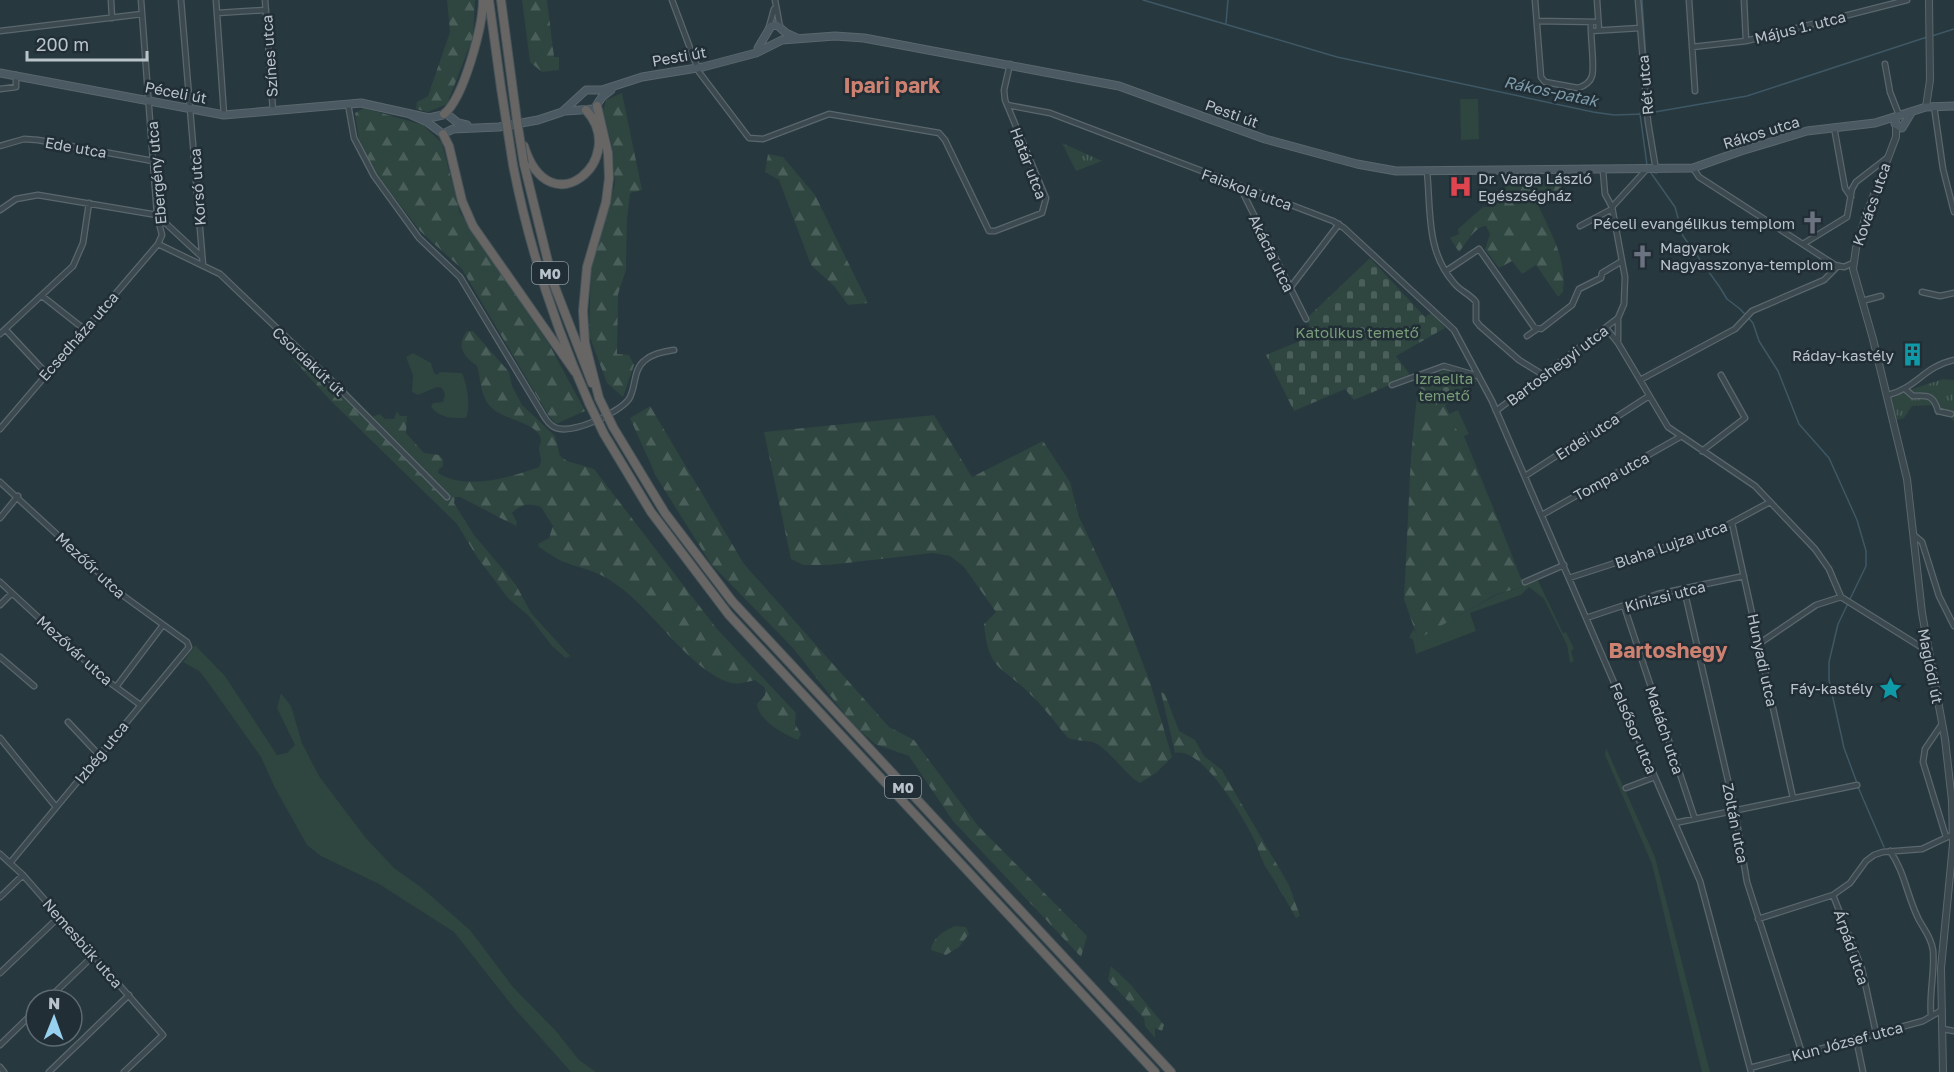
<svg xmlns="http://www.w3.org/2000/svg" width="1954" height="1072" font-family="'Golos Text',sans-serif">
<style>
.grass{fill:#2e4540}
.forest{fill:url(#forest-firs)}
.cemetery{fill:url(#cemetery-stones)}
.park{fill:url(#park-tufts)}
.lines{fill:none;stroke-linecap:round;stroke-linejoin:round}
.stream{stroke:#3e5865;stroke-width:1.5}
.minor-casing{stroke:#5a676d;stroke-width:7}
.tertiary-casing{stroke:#5a676d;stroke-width:8}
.secondary-casing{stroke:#5a676d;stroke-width:9}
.trunk-casing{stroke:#47545a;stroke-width:10}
.minor{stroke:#3c494f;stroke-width:4.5}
.tertiary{stroke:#3c494f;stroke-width:6}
.secondary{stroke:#4b5962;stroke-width:7}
.trunk{stroke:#686664;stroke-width:8}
.trunk-bridge-casing{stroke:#47545a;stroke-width:10;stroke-linecap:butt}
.trunk-bridge{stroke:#686664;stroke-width:8}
.labels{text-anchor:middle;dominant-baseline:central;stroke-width:5;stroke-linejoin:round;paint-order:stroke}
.shield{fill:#212e35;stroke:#8b979d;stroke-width:1.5}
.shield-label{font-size:14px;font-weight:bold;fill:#b9c4ca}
.street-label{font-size:15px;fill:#b9c4ca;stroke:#212e35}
.poi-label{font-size:15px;fill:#b9c4ca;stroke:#212e35;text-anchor:end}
.park-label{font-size:15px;fill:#7a9d79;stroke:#212e35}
.water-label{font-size:16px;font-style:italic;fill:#7d9baa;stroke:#212e35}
.district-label{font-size:21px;font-weight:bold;fill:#cd8171;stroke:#212e35}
</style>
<defs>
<pattern id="forest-firs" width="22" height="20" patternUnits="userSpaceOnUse" patternTransform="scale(1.5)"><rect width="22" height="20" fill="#2e4540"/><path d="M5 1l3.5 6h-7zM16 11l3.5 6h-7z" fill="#4a5e5a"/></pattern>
<pattern id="cemetery-stones" width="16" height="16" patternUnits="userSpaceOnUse" patternTransform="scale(1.5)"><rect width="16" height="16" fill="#2e4540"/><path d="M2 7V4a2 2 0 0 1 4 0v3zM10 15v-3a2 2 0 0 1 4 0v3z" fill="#4a5e5a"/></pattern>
<pattern id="park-tufts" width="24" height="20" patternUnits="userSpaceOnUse" patternTransform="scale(1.5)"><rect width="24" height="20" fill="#2e4540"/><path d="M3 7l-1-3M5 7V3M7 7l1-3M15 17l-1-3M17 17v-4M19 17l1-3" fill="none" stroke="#4a5e5a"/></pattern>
</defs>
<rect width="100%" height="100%" fill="#28383f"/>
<path class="grass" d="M 1478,99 L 1479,139 L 1461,140 L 1460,99 Z
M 413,353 L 431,363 L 434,373 L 437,375 L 440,372 L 462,373 C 467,383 471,407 466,418 C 451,418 441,419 431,407 L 433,403 L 443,402 L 445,394 L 442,388 L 437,387 L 418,395 L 412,392 L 413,375 L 406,357 Z
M 1458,410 L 1469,434 L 1464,436 L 1491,502 L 1449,414 Z
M 1535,574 L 1563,633 L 1566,632 L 1574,649 L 1571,651 L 1574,661 L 1570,663 L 1567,645 L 1544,599 L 1529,587 L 1521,595 L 1470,613 L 1476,631 L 1416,654 L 1413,640 L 1409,637 L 1414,629 L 1418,638 L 1496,595 L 1524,586 L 1522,580 Z
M 195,645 L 225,676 L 277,755 L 287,753 L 295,745 L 277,708 L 281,693 L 291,706 L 302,743 L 319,776 L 365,837 L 394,868 L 422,888 L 470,930 L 513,987 L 556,1031 L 579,1060 L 596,1072 L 571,1072 L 514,1008 L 454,932 L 379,884 L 321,856 L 307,845 L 275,788 L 261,757 L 207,681 L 199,671 L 183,662 Z
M 1606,748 L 1655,857 L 1710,1072 L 1702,1072 L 1652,864 L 1605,755 Z"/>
<path class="forest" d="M 447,0 L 475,0 L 473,37 L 447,104 L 428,112 L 416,109 L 417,102 L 428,96 L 450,32 Z
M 522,0 L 547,0 L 554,57 L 559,57 L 559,70 L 542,72 L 530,62 Z
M 622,93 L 642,190 L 630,193 L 627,219 L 626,270 L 618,294 L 617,354 L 629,355 L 634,365 L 623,397 L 607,383 L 589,335 L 591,266 L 615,184 L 612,145 L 603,111 L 606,100 Z
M 364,108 L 423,125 L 442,143 L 460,213 L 549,344 L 585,411 L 556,424 L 548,415 L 462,269 L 420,231 L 373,170 L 359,140 L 355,113 Z
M 768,154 L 783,157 L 815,195 L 868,303 L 848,305 L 834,286 L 811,265 L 779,180 L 765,172 Z
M 1562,179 L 1561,189 L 1536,201 C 1550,231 1567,258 1563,292 L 1558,297 L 1536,265 L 1522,274 L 1512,261 L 1499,268 L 1485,249 L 1490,234 L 1486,226 C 1474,227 1467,243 1459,252 L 1450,238 L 1459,234 L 1458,229 L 1483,207 L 1493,207 L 1508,180 Z
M 467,331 L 473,331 L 509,372 L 512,386 L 522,405 L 555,436 L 560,456 L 567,461 L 594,469 L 717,629 L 796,713 L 795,724 L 801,734 L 798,740 C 783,734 759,721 757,704 L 765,695 L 765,688 L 755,680 C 745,682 738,686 728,682 C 688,668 653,610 617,585 C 596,570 589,571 567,563 C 557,560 547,552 539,547 L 538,544 L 549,538 L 553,526 L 541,507 C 529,503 520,504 512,513 L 517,522 L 516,526 L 460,497 L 455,497 L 454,503 L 474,535 L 516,585 L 531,613 L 570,656 L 566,658 L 552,646 L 528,615 L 508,598 L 477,557 L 457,524 L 330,400 L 292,358 L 303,358 L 309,362 L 369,418 L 380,414 L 385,419 L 394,419 L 397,411 L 400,416 L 407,416 L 406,433 L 424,453 L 439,455 L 443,459 L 443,466 L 439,469 L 438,473 C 466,491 511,477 539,467 C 543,460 540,457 539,449 C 539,446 541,443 541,440 C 538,421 501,421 489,405 C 480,394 481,379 477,366 C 463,356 456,346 467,331 Z
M 1426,394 L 1440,409 L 1445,405 L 1491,502 L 1524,586 L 1495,595 L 1418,639 L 1404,599 L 1411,456 L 1417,395 Z
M 650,406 L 744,564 L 889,727 L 914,740 L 978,826 L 1087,936 L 1081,957 L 953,821 L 909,756 L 875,744 L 851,722 L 793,648 L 711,564 L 657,478 L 630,418 Z
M 934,415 L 972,477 L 1043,441 L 1070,482 L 1079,517 L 1121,606 L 1150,682 L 1172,757 L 1157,772 L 1140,783 C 1123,773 1107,746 1092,742 C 1084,740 1076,741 1068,738 C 1056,724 1045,708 1031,695 C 1003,666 988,672 984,624 L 996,612 L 964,567 L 950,556 L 933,553 L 829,565 L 803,565 L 791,559 L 764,432 Z
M 1161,692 L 1165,694 L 1179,731 L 1195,740 L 1204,756 L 1222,770 L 1227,779 L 1289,885 L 1300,916 L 1296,918 C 1286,900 1276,883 1265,866 C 1261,858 1258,849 1255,841 C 1244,819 1203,746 1175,753 Z
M 955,926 L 966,927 L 969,934 L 959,947 L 946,955 L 931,950 C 932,938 945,930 955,926 Z
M 1111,966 L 1131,985 L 1164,1025 L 1162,1031 L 1155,1028 L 1155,1038 L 1145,1026 L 1144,1018 L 1108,980 Z"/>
<path class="cemetery" d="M 1370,258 L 1425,317 L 1432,312 L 1445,328 L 1396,356 L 1411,376 L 1354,400 L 1345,389 L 1294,411 L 1266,355 L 1312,336 L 1307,318 Z
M 1448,369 L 1478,380 L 1440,409 L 1415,382 Z"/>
<path class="park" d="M 1062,143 L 1102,161 L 1076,171 Z
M 1943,379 L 1954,380 L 1954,422 L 1948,414 L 1936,415 L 1935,405 L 1912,406 L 1904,418 L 1896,420 L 1891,396 Z"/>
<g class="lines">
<path class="stream" d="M 1143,0 L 1337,57 L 1593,112 L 1614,115 L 1644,114
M 1642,0 L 1648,90
M 1226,23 L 1228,0
M 1932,36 L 1954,29
M 1642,107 L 1640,114 L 1647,165
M 1649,113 L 1747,96 L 1927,37
M 1651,173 L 1675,207 L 1683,236 L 1719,286 L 1727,299 L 1740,309 L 1753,323 L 1759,341 L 1778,371 L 1799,424 L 1829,458 L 1857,520 L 1866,551 L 1866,566 L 1838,624 L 1829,662 L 1829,680 L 1844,748 L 1857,783
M 1858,787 L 1884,847"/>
<defs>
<path id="minor" d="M 111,0 L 112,18
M 181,0 L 203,265
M 216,0 L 224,115
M 265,0 L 273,111
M 672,0 L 699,72 L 749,138 L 763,139 L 829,114 L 939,133 L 945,140 L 989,231 L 995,231 L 1042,213 L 1046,198 L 1005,100 L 1004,90 L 1010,64
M 775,0 L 780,27
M 1535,0 L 1541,77 L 1545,82 L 1578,88 C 1584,86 1590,83 1592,76 C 1595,66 1590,36 1591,22
M 1597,0 L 1599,30
M 1638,0 L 1648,122 L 1656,170
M 1689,0 L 1695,91
M 1744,0 L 1746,41
M 217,13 L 266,10
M 1537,21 L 1598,22
M 769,27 L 774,9
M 0,31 L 142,14
M 1591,31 L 1640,28
M 1692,47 L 1746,41 L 1907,0
M 1885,64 L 1890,92 L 1899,115
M 0,89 L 16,87 L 16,75
M 348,104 L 354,138 L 374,176 L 419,238 L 460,277 L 542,413 C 545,418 548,424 554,427 C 570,436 619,413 629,399 C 636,388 633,370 644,361 C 653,353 664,352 674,350
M 1007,105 L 1050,113 L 1333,221 L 1344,228 L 1454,330 L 1492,401 L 1700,881 L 1751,1072
M 1934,106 L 1943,169 L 1954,212
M 1834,127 L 1845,188 L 1851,197
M 0,146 L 24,139 L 38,140 L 153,161
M 1693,168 L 1699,177 L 1835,265 L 1844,267 L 1853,263
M 1427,171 C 1431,212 1426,251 1454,283 C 1460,291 1470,294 1476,302 L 1476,321 L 1480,326 L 1519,360 L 1545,376
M 1603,171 L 1605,194 L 1612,207 L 1625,277 L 1624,304 L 1618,318 L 1618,343 L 1668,427 L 1755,486 L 1815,549 L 1829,569 L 1841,597 L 1921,647 L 1928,648
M 1240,187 L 1306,319
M 1612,207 L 1645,171
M 0,210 L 16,199 L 38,195 L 157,215
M 159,217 L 201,256
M 1580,226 L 1612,209
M 158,244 L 220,274 L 330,379 L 447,497
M 1803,244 L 1847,217 L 1852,189 L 1856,182 L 1887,158
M 1446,271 L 1479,249 L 1534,327 L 1541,329 L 1572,305 L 1579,289 L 1601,278 L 1602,273 L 1622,261
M 1290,288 L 1339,224
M 1922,292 L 1940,296 L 1954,293
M 42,296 L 84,329
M 1862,301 L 1881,296
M 1607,329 L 1618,343
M 6,330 L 46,373
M 0,334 L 73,266 L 83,243 L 89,203
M 1527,336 L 1537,329
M 1640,380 L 1735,329 L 1752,311 L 1824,280 L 1838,266
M 1392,385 L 1444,366 L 1478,376
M 1906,390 L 1913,396 C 1929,395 1934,396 1938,411 L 1951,414
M 1888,395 C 1918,387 1923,367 1954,360
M 1496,411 L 1618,318
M 0,429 L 158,244 L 162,235 L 157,215 L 141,0
M 1702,451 L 1745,418 L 1721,375
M 1525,476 L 1649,396
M 0,482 L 125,597 L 187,642 L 189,647 L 10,863
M 1542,515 L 1680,437
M 0,518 L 18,496
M 1732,523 L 1793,798
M 1915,536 L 1922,542 L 1939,596 L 1954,626
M 1569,578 L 1720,529 L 1770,502
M 0,582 L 105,679 L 139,704
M 1525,582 L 1564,565
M 1684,589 L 1735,811 L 1747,882 L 1802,1053
M 0,605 L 11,594
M 1624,606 L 1695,819
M 1586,618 L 1658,594 L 1744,576
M 1760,643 L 1816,605 L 1841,597
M 0,657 L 34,686
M 116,687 L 163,625
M 68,722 L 99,755
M 1942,724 L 1925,749 L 1923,762 L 1946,837
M 0,738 L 56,807
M 1626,788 L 1655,777
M 1675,823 L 1857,785
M 1890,851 C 1905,872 1907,897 1919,920 C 1925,931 1931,937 1933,950 C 1935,971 1929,994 1931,1015
M 0,854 L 23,875 L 163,1035 L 124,1072
M 1833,895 L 1862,969 L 1876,1033
M 0,897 L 23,875
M 1758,919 L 1833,895 L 1850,883 L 1866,861 L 1874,855 L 1883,852 L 1922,849 L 1954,834
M 0,973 L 60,916
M 47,1000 L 94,955
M 1943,1029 L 1954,1031
M 1856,1038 L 1863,1072
M 0,1045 L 36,1010
M 0,1067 L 4,1072
M 1750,1068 L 1923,1021 L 1942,1010
M 49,1072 L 129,995"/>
<path id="tertiary" d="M 1926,107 L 1930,80 L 1929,0
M 1896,126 L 1896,137 L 1867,213 L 1856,248 L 1853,269 L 1873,339 L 1907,479 L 1922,613 L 1945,739 L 1952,801 L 1953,844 L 1941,968 L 1943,1072"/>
<path id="secondary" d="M 758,48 L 771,26 L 777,25 L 786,33 L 797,38
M 0,73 L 224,115 L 361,103 L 429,118 L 447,114 L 458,123 L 467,125
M 566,111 L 594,109 L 602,97 L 611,90
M 407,113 L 427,122 L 443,134 L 453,129 L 499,127 L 538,120 L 562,112 L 586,90 L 602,90 L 642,77 L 703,67 L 756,53 L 782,40 L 835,36 L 864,38 L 1119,86 L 1265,139 L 1357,164 L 1396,171 L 1693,168 L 1741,151 L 1807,131 L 1875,123 L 1926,107 L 1954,106
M 1896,117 L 1895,124 L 1902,128 L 1911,113"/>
<path id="trunk" d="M 489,0 L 501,88
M 501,0 L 517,121
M 597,106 L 608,153 L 609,178 L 606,202 L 587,267 L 583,311 L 585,343 L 599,398
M 444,114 C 464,98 483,25 483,0
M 443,134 L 449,146 L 462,201 L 473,226 L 575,372
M 524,146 C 550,229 630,158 586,110
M 524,164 L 553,282 L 592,383
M 513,165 C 529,248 555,326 589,403
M 613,427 L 665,513 L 732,601 L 1171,1072
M 604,434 L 651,512 L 729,615 L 1155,1072"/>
</defs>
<use href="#minor" class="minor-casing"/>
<use href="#tertiary" class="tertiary-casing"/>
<use href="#secondary" class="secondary-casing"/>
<use href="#trunk" class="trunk-casing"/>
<use href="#minor" class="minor"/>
<use href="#tertiary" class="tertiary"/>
<use href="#secondary" class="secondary"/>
<use href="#trunk" class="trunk"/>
<defs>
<path id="trunk-bridge" d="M 501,88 L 513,165
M 517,121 L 524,164
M 599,398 L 613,427
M 589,403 L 604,434"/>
</defs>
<use href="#trunk-bridge" class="trunk-bridge-casing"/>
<use href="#trunk-bridge" class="trunk-bridge"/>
</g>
<defs>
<symbol id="hospital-bare" viewBox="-9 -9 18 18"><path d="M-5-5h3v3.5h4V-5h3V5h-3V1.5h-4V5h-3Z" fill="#e0444e" stroke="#212e35" stroke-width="2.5" paint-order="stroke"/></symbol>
<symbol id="church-bare" viewBox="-9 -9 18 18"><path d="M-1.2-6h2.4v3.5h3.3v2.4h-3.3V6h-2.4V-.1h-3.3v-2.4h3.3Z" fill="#6b7280" stroke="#212e35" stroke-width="2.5" paint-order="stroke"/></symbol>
<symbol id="building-bare" viewBox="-9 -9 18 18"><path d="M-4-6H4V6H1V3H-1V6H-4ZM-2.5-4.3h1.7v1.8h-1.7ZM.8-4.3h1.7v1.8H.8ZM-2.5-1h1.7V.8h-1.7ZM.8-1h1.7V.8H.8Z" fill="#0f9aa8" stroke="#212e35" stroke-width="2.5" paint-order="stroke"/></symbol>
<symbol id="sight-bare" viewBox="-9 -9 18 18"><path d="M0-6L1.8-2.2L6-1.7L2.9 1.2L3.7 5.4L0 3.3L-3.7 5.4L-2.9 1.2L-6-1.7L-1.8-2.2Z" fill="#0f9aa8" stroke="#212e35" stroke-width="2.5" paint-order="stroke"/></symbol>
</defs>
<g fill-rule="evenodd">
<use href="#hospital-bare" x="1444" y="170" width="33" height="33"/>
<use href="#church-bare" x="1796" y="206" width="33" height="33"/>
<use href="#church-bare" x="1626" y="240" width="33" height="33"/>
<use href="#building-bare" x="1896" y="338" width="33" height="33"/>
<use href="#sight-bare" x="1874" y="672" width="33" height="33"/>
</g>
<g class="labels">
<g class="shield">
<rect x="532" y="262" width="36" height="22" rx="4.5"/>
<rect x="885" y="776" width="36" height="22" rx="4.5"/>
</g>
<g class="shield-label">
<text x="550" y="273">M0</text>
<text x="903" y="787">M0</text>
</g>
<g class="street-label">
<text transform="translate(1800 27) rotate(-14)">Május 1. utca</text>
<text transform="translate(269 56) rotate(-94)">Színes utca</text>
<text transform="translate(679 56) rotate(-10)">Pesti út</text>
<text transform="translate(1645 85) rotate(-95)">Rét utca</text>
<text transform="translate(176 92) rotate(11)">Péceli út</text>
<text transform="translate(1232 113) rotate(20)">Pesti út</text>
<text transform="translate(1761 132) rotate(-17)">Rákos utca</text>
<text transform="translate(76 147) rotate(10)">Ede utca</text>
<text transform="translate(1029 163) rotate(69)">Határ utca</text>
<text transform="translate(156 173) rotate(-95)">Ebergény utca</text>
<text transform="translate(197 187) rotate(-94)">Korsó utca</text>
<text transform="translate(1247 189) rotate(20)">Faiskola utca</text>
<text transform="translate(1871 204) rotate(-71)">Kovács utca</text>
<text transform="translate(1272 253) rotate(64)">Akácfa utca</text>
<text transform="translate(78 336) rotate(-49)">Ecsedháza utca</text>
<text transform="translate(309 361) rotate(43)">Csordakút út</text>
<text transform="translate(1557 365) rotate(-37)">Bartoshegyi utca</text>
<text transform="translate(1587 436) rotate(-33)">Erdei utca</text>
<text transform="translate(1611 476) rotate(-29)">Tompa utca</text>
<text transform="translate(1671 544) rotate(-19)">Blaha Lujza utca</text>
<text transform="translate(91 565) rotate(43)">Mezőőr utca</text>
<text transform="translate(1665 596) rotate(-15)">Kinizsi utca</text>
<text transform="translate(75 650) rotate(42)">Mezővár utca</text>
<text transform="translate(1763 660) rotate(78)">Hunyadi utca</text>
<text transform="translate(1931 666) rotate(79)">Maglódi út</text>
<text transform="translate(1634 728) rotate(67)">Felsősor utca</text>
<text transform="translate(1665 730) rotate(72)">Madách utca</text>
<text transform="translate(101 752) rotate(-51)">Izbég utca</text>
<text transform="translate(1736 823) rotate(79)">Zoltán utca</text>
<text transform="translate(83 943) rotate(49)">Nemesbük utca</text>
<text transform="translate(1852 947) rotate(71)">Árpád utca</text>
<text transform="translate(1847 1041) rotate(-15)">Kun József utca</text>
</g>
<g class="poi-label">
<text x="1478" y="178" text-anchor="start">Dr. Varga László<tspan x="1478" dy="17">Egészségház</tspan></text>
<text x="1795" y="223">Péceli evangélikus templom</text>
<text x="1660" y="247" text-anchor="start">Magyarok<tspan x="1660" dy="17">Nagyasszonya-templom</tspan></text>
<text x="1894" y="355">Ráday-kastély</text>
<text x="1873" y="688">Fáy-kastély</text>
</g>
<g class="park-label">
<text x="1357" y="332">Katolikus temető</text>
<text x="1444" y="378">Izraelita<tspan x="1444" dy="17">temető</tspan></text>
</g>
<g class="water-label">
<text transform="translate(1551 91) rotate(12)">Rákos-patak</text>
</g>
<g class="district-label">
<text x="892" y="85">Ipari park</text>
<text x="1668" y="650">Bartoshegy</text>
</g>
</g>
<g transform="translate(54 1018) rotate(1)"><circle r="28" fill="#212e35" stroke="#5e6a71" stroke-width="1.5"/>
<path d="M0-4.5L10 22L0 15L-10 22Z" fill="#98d0ef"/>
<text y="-9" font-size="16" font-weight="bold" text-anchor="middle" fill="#b9c4ca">N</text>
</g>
<path d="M27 51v9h120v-9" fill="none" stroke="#b9c4ca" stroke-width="3"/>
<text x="36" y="51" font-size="18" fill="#b9c4ca" stroke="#212e35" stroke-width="4.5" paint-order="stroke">200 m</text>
</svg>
